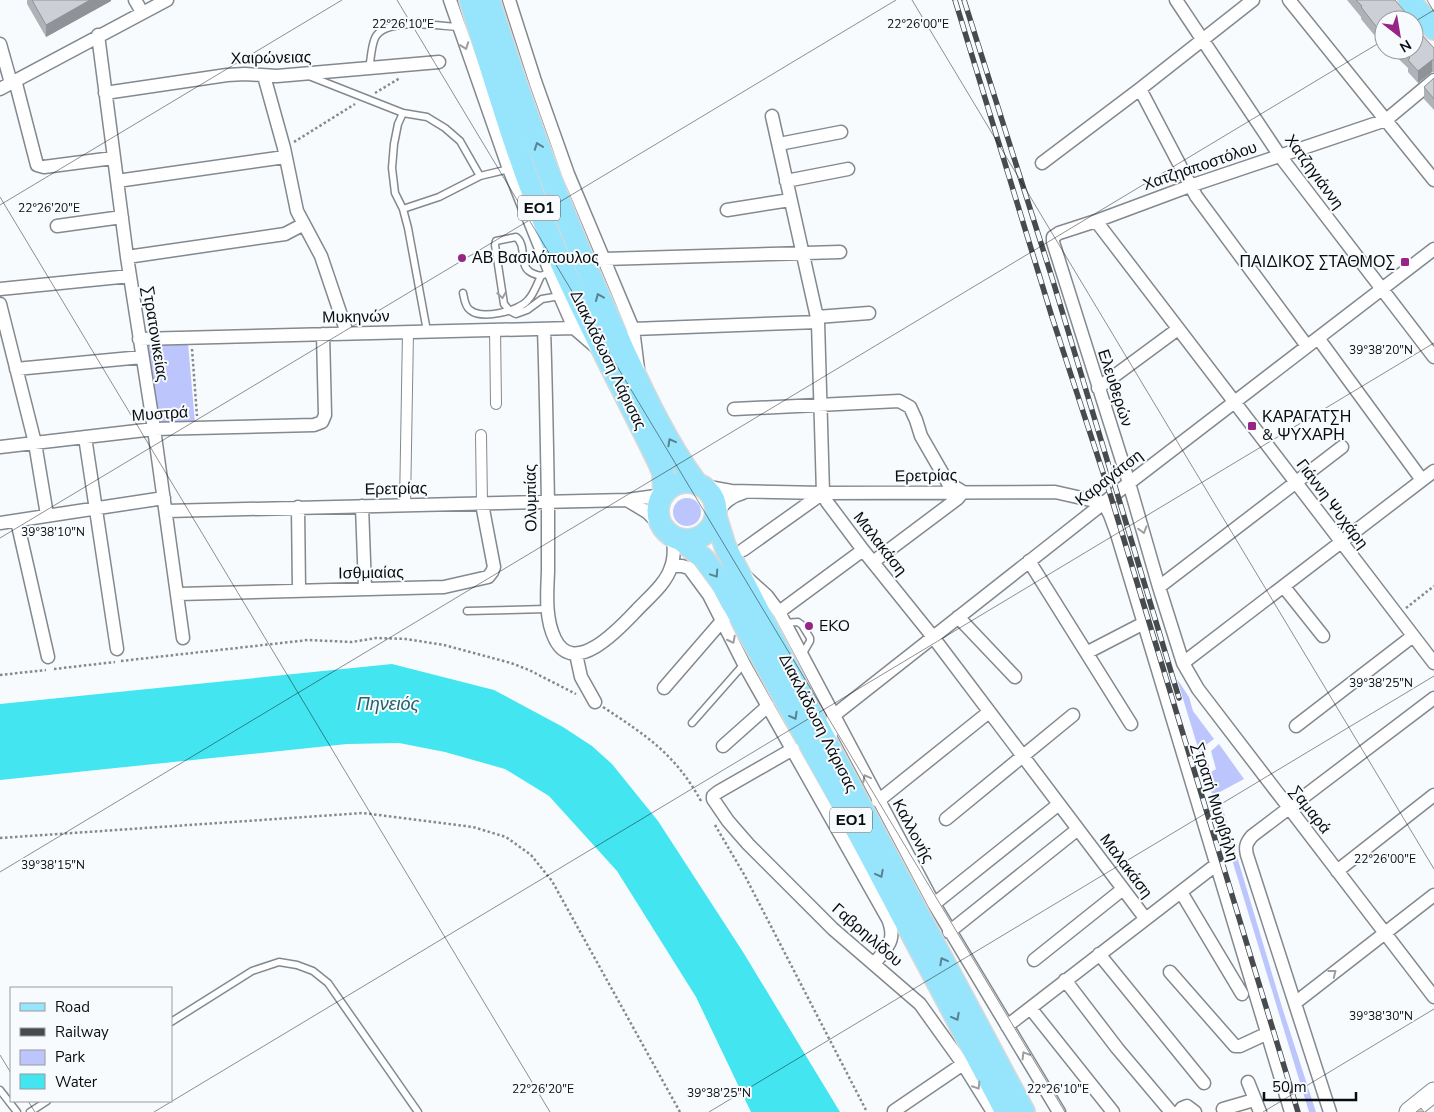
<svg xmlns="http://www.w3.org/2000/svg" width="1434" height="1112" font-family="'Nunito Sans',sans-serif">
<style>
.green{fill:#bdc5fd}
.water{fill:#43e5f0}
.lines{fill:none;stroke-linecap:round;stroke-linejoin:round}
.service-casing{stroke:#83898e;stroke-width:9}
.pedestrian-casing{stroke:#83898e;stroke-width:12}
.minor-casing{stroke:#83898e;stroke-width:15}
.secondary-casing{stroke:#83898e;stroke-width:21}
.primary-casing{stroke:#d8d8d8;stroke-width:24}
.path{stroke:#86898c;stroke-width:2.5;stroke-dasharray:2.5 2.5;stroke-linecap:butt}
.service{stroke:#fff;stroke-width:6}
.pedestrian{stroke:#fff;stroke-width:10}
.minor{stroke:#fff;stroke-width:12}
.secondary{stroke:#fff;stroke-width:19}
.primary{stroke:#97e5fc;stroke-width:21}
.rail-casing{stroke:#484b4d;stroke-width:5.5}
.rail{stroke:#f7fbfe;stroke-width:4;stroke-dasharray:11;stroke-linecap:butt}
.wall{fill:#afb3b8}
.shaded-wall{fill:#8f9296}
.building{fill:#ccd0d6;stroke:#8f9296}
.oneway{stroke:#9d9e9f}
.oneway2{stroke:#588391}
.ticks{fill:none;stroke:#0a0c0e;stroke-width:1;stroke-opacity:0.45}
.poi-dot{fill:#962585;stroke:#f7fbfe;stroke-width:2}
.labels{text-anchor:middle;dominant-baseline:central;stroke-width:4;stroke-linejoin:round;paint-order:stroke}
.shield{fill:#f7fbfe;stroke:#515456;stroke-width:1}
.shield-label{font-size:15px;font-weight:bold;fill:#0a0c0e}
.street-label{font-size:16px;fill:#0a0c0e;stroke:#f7fbfe}
.poi-label{font-size:16px;fill:#0a0c0e;stroke:#f7fbfe;text-anchor:start}
.water-label{font-size:18px;font-style:italic;fill:#236267;stroke:#f7fbfe}
.ticks-label{font-size:12px;text-anchor:middle;fill:#0a0c0e;stroke:#f7fbfe;stroke-width:4;stroke-linejoin:round;paint-order:stroke}
</style>
<rect width="100%" height="100%" fill="#f7fbfe"/>
<path class="green" d="M 188,343 L 195,423 L 158,424 L 145,345 Z
M673 512a14 14 0 1 1 28 0a14 14 0 1 1-28 0Z
M 1177,679 L 1189,697 L 1193,711 L 1214,739 L 1203,747 L 1211,772 L 1216,769 L 1211,751 L 1219,744 L 1244,779 L 1218,793 L 1282,1007 L 1316,1112 L 1309,1112 Z"/>
<path class="water" d="M 392,664 L 494,690 L 563,727 L 592,746 L 612,764 L 658,821 L 743,952 L 840,1112 L 751,1112 L 696,997 L 617,871 L 549,796 L 505,769 L 445,752 L 399,743 L 347,744 L 0,780 L 0,704 Z"/>
<g class="lines">
<defs>
<path id="service" d="M 369,69 C 371,59 371,47 375,38 C 385,17 440,26 458,27
M 309,76 L 403,113
M 403,209 L 439,197 L 480,176 L 509,169
M 550,272 L 541,276 C 537,275 532,274 529,271 C 519,264 527,245 516,237 L 496,241 L 495,245 L 504,304 L 510,311 L 516,314 L 527,310 L 542,299 L 560,296
M 463,293 C 464,298 465,307 470,310 C 482,320 519,311 528,300 C 534,294 537,284 541,276
M 427,331 L 408,228 L 403,209 L 395,193 L 392,168 L 394,144 L 398,124 L 403,113 L 427,117 L 445,128 L 460,141 L 480,176
M 467,611 L 547,609
M 784,623 L 798,622 L 802,625 L 810,638 L 810,641 L 802,655
M 692,723 L 744,664
M 171,1022 L 252,971 L 279,962 L 297,965 L 313,971 L 328,983 L 418,1112
M 0,1090 L 17,1112
M 30,1112 L 47,1101"/>
<path id="pedestrian" d="M 495,329 L 496,404
M 481,435 L 482,504
M 405,505 L 408,332"/>
<path id="minor" d="M 135,0 L 142,12
M 450,0 L 509,169 L 560,296 L 574,328 L 596,347
M 509,0 L 535,81 L 568,174 L 633,329 L 638,369
M 1176,0 L 1280,156 L 1434,357
M 1289,0 L 1434,180
M 98,35 L 127,257 L 154,429 L 183,638
M 0,44 L 11,83
M 264,76 L 284,148 L 297,211 L 321,256 L 347,333
M 15,80 L 37,165 L 44,167 L 113,158
M 1434,80 L 1386,120 L 1190,186 L 1096,221 L 1059,233 L 1053,237 L 1053,242 L 1129,483 L 1159,587 L 1183,663 L 1198,689 L 1434,997
M 0,89 L 167,0
M 1140,89 L 1196,196 L 1307,346
M 105,93 L 227,75 L 245,74 L 277,76 L 439,62
M 772,116 L 818,322 L 823,493 L 827,502 L 863,550 L 933,637 L 1145,918
M 779,144 L 841,132
M 1042,163 L 1140,89 L 1253,0
M 117,181 L 285,157
M 786,181 L 848,169
M 727,210 L 790,200
M 1096,221 L 1434,663
M 57,226 L 122,217
M 127,257 L 285,234 L 304,224
M 604,259 L 840,252
M 0,289 L 130,276
M 0,304 L 35,443 L 47,515
M 817,317 L 869,313
M 544,329 C 546,387 547,445 548,504 C 548,526 548,549 548,572 C 547,594 545,619 555,639 C 574,678 620,628 636,611 C 648,598 666,584 671,567 C 675,557 674,546 673,537
M 633,329 L 818,322
M 1318,338 L 1422,480
M 139,339 L 574,328
M 16,369 L 142,357
M 1098,388 L 1178,329
M 734,409 L 899,401 L 910,407 L 916,420 L 921,436 L 948,483 L 963,492 L 957,499 L 873,562
M 85,437 L 117,649
M 0,447 L 154,429 L 314,425 L 322,422 L 325,415 L 323,334
M 703,486 L 731,491 L 823,493 L 1055,492 L 1104,503
M 627,500 L 647,512 L 663,528
M 1104,503 L 1110,515 L 1117,534 L 1291,1112
M 362,506 L 365,588
M 298,507 L 299,590
M 166,511 L 627,500 L 663,495
M 716,513 C 724,503 731,496 743,493
M 17,521 L 48,657
M 0,523 L 164,498
M 743,550 L 823,493
M 1029,561 L 1131,724
M 672,566 L 682,566 L 689,568 L 709,595 L 744,664 L 888,919 C 897,941 887,947 874,964
M 745,576 L 767,596 L 779,612 L 934,904 L 1059,1112
M 1159,587 L 1342,447
M 1284,587 L 1323,636
M 178,594 L 444,587 L 488,577 L 492,572 L 494,567 L 482,504
M 779,612 L 863,550
M 958,617 L 1015,677
M 1088,652 L 1144,623
M 576,654 L 581,677 L 595,702
M 1183,663 L 1434,471
M 664,688 L 728,614
M 1296,726 L 1413,636
M 830,742 L 833,716 L 1129,483 L 1434,249
M 723,746 L 768,706
M 793,749 L 718,792 L 713,796 L 713,799 L 728,821 L 748,844 L 833,929 L 920,1004 L 963,1064 L 993,1112
M 878,801 L 989,712
M 946,819 L 1073,715
M 1337,871 L 1434,795
M 1181,892 L 1242,994
M 934,904 L 1059,804
M 949,932 L 1078,829
M 1099,954 L 1204,1083
M 1034,960 L 1123,889
M 1170,972 L 1235,1046 L 1240,1046 L 1268,1033
M 1065,980 L 1117,1048 L 1171,1112
M 1295,1003 L 1434,895
M 1031,1009 L 1113,1112
M 1007,1026 L 1217,864
M 1248,1082 L 1260,1112
M 1223,1109 L 1254,1100
M 894,1111 L 963,1064
M 1179,1112 L 1182,1108 L 1187,1106 L 1195,1112
M 1330,1112 L 1247,855 C 1245,847 1246,843 1252,836 L 1434,698"/>
<path id="secondary" d="M 1409,1112 L 1434,1092"/>
<path id="primary" d="M 470,0 C 497,89 524,180 562,265 C 592,332 627,397 659,463 L 663,473 L 664,493
M 489,0 C 525,116 568,230 619,340 C 641,388 665,441 697,484
M 1409,0 L 1434,29
M658 511a29 29 0 1 1 58 0a29 29 0 1 1-58 0Z
M 716,517 L 725,546 L 812,715 L 1024,1112
M 681,540 L 704,559 L 719,579 L 861,838 L 1006,1112"/>
</defs>
<use href="#service" class="service-casing"/>
<use href="#pedestrian" class="pedestrian-casing"/>
<use href="#minor" class="minor-casing"/>
<use href="#secondary" class="secondary-casing"/>
<use href="#primary" class="primary-casing"/>
<path class="path" d="M 375,93 L 400,78
M 294,142 L 355,104
M 192,349 L 197,416
M 1406,608 L 1434,586
M 121,661 L 308,640 L 352,642 L 376,638 L 406,639 L 444,645 L 511,663 L 529,670 L 576,694
M 54,669 L 115,662
M 0,675 L 46,670
M 603,707 C 647,736 675,754 701,801
M 715,825 L 745,876 L 867,1112
M 0,838 L 363,813 L 473,827 L 506,837 L 531,855 L 552,881 L 680,1112"/>
<use href="#service" class="service"/>
<use href="#pedestrian" class="pedestrian"/>
<use href="#minor" class="minor"/>
<use href="#secondary" class="secondary"/>
<use href="#primary" class="primary"/>
<defs>
<path id="rail" d="M 955,0 L 1052,317 L 1111,497 L 1298,1112
M 964,0 L 1053,281 L 1179,698"/>
</defs>
<use href="#rail" class="rail-casing"/>
<use href="#rail" class="rail"/>
</g>
<path class="wall" d="M 27,0 L 111,0 L 111,1 L 46,37 L 27,4 Z
M 1347,0 L 1395,0 L 1384,20 L 1384,45 L 1375,36 L 1361,19 L 1361,17 Z
M 1420,32 L 1434,48 L 1434,72 L 1432,72 L 1418,83 L 1408,72 L 1408,68 L 1389,50 L 1414,50 Z
M 1434,78 L 1434,110 L 1424,99 L 1424,87 Z"/>
<path class="shaded-wall" d="M 90,0 L 111,0 L 111,1 L 46,37 L 46,25 Z
M 1432,60 L 1432,72 L 1418,83 L 1418,71 Z"/>
<path class="building" d="M 32,0 L 90,0 L 46,25 Z
M 1356,0 L 1395,0 L 1412,20 L 1384,20 L 1384,33 L 1375,25 L 1361,7 L 1362,6 Z
M 1414,22 L 1420,29 L 1418,31 L 1434,48 L 1434,60 L 1432,60 L 1418,71 L 1408,60 L 1410,58 L 1402,50 L 1414,50 Z
M 1434,78 L 1434,99 L 1424,87 Z
M 1421,1108 L 1424,1112 L 1416,1112 Z"/>
<defs><path id="oneway-chevron" d="M-2-3.5L2.5 0L-2 3.5" fill="none" stroke-width="1.6" stroke-linecap="round" stroke-linejoin="round" transform="scale(1.25)"/></defs>
<g class="oneway">
<use href="#oneway-chevron" transform="translate(465 46) rotate(70)"/>
<use href="#oneway-chevron" transform="translate(502 295) rotate(81)"/>
<use href="#oneway-chevron" transform="translate(1143 530) rotate(74)"/>
<use href="#oneway-chevron" transform="translate(732 640) rotate(63)"/>
<use href="#oneway-chevron" transform="translate(866 778) rotate(-118)"/>
<use href="#oneway-chevron" transform="translate(1333 973) rotate(-38)"/>
<use href="#oneway-chevron" transform="translate(1025 1055) rotate(-121)"/>
<use href="#oneway-chevron" transform="translate(977 1086) rotate(58)"/>
</g>
<g class="oneway2">
<use href="#oneway-chevron" transform="translate(538 146) rotate(-110)"/>
<use href="#oneway-chevron" transform="translate(599 297) rotate(-113)"/>
<use href="#oneway-chevron" transform="translate(671 442) rotate(-119)"/>
<use href="#oneway-chevron" transform="translate(715 574) rotate(56)"/>
<use href="#oneway-chevron" transform="translate(794 716) rotate(61)"/>
<use href="#oneway-chevron" transform="translate(880 874) rotate(62)"/>
<use href="#oneway-chevron" transform="translate(943 961) rotate(-118)"/>
<use href="#oneway-chevron" transform="translate(956 1017) rotate(62)"/>
</g>
<path class="ticks" d="M 397,0 L 1065,1112M 912,0 L 1434,869M 1427,0 L 1434,12M 1414,22 L 1434,10M 0,197 L 550,1112M 0,205 L 342,0M 0,538 L 896,0M 0,872 L 1384,40M 0,1055 L 11,1073M 28,1101 L 35,1112M 154,1112 L 1434,343M 709,1112 L 1434,676M 1263,1112 L 1434,1009"/>
<g class="poi-dot">
<circle cx="462" cy="258" r="5"/>
<rect x="1400" y="257" width="10" height="10" rx="2.5"/>
<rect x="1247" y="421" width="10" height="10" rx="2.5"/>
<circle cx="809" cy="626" r="5"/>
</g>
<g class="labels">
<g class="shield">
<rect x="518" y="195.5" width="42" height="25" rx="4"/>
<rect x="830" y="807.5" width="42" height="25" rx="4"/>
</g>
<g class="shield-label">
<text x="539" y="208">ΕΟ1</text>
<text x="851" y="820">ΕΟ1</text>
</g>
<g class="street-label">
<text transform="translate(271 58) rotate(-1)">Χαιρώνειας</text>
<text transform="translate(1200 166) rotate(-19)">Χατζηαποστόλου</text>
<text transform="translate(1314 172) rotate(54)">Χατζηγιάννη</text>
<text transform="translate(356 317) rotate(-1)">Μυκηνών</text>
<text transform="translate(155 334) rotate(81)">Στρατονικείας</text>
<text transform="translate(608 360) rotate(64)">Διακλάδωση Λάρισας</text>
<text transform="translate(1115 388) rotate(72)">Ελευθερών</text>
<text transform="translate(160 414) rotate(-4)">Μυστρά</text>
<text transform="translate(926 476) rotate(-1)">Ερετρίας</text>
<text transform="translate(1109 478) rotate(-38)">Καραγάτση</text>
<text transform="translate(396 489) rotate(-1)">Ερετρίας</text>
<text transform="translate(531 498) rotate(-91)">Ολυμπίας</text>
<text transform="translate(1332 504) rotate(53)">Γιάννη Ψυχάρη</text>
<text transform="translate(880 544) rotate(52)">Μαλακάση</text>
<text transform="translate(371 573) rotate(-1)">Ισθμιαίας</text>
<text transform="translate(818 723) rotate(63)">Διακλάδωση Λάρισας</text>
<text transform="translate(1215 802) rotate(73)">Στρατή Μυριβήλη</text>
<text transform="translate(1310 810) rotate(52)">Σαμαρά</text>
<text transform="translate(913 831) rotate(62)">Καλλoνής</text>
<text transform="translate(1126 866) rotate(53)">Μαλακάση</text>
<text transform="translate(867 935) rotate(41)">Γαβρηιλίδου</text>
</g>
<g class="poi-label">
<text x="472" y="258">ΑΒ Βασιλόπουλος</text>
<text x="1395" y="262" text-anchor="end">ΠΑΙΔΙΚΟΣ ΣΤΑΘΜΟΣ</text>
<text x="1262" y="417">ΚΑΡΑΓΑΤΣΗ<tspan x="1262" dy="18">&amp; ΨΥΧΑΡΗ</tspan></text>
<text x="819" y="626">EKO</text>
</g>
<g class="water-label">
<text x="388" y="704">Πηνειός</text>
</g>
</g>
<g class="ticks-label">
<text x="918" y="28">22°26'00"E</text>
<text x="403" y="28">22°26'10"E</text>
<text x="49" y="212">22°26'20"E</text>
<text x="1381" y="354">39°38'20"N</text>
<text x="53" y="536">39°38'10"N</text>
<text x="1381" y="687">39°38'25"N</text>
<text x="1385" y="863">22°26'00"E</text>
<text x="53" y="869">39°38'15"N</text>
<text x="1381" y="1020">39°38'30"N</text>
<text x="543" y="1093">22°26'20"E</text>
<text x="1058" y="1093">22°26'10"E</text>
<text x="719" y="1097">39°38'25"N</text>
</g>
<rect x="10" y="987" width="162" height="115" fill="#f7fbfe" stroke="#989b9e"/>
<rect x="20" y="1003" width="25" height="8" fill="#97e5fc" stroke="#989b9e"/>
<text x="55" y="1012" font-size="15" fill="#0a0c0e">Road</text>
<rect x="20" y="1028" width="25" height="8" fill="#484b4d" stroke="#989b9e"/>
<text x="55" y="1037" font-size="15" fill="#0a0c0e">Railway</text>
<rect x="20" y="1050" width="25" height="15" fill="#bdc5fd" stroke="#989b9e"/>
<text x="55" y="1062" font-size="15" fill="#0a0c0e">Park</text>
<rect x="20" y="1074" width="25" height="15" fill="#43e5f0" stroke="#989b9e"/>
<text x="55" y="1087" font-size="15" fill="#0a0c0e">Water</text>
<g transform="translate(1399 35) rotate(149)"><circle r="24" fill="#f7fbfe" stroke="#989b9e"/>
<path d="M0-4L9 19L0 12L-9 19Z" fill="#962585"/>
<text y="-8" font-size="14" font-weight="bold" text-anchor="middle" fill="#0a0c0e">N</text>
</g>
<path d="M1264 1092v8h92v-8" fill="none" stroke="#0a0c0e" stroke-width="2.5"/>
<text x="1272" y="1092" font-size="15" fill="#0a0c0e" stroke="#f7fbfe" stroke-width="4" paint-order="stroke">50 m</text>
</svg>
